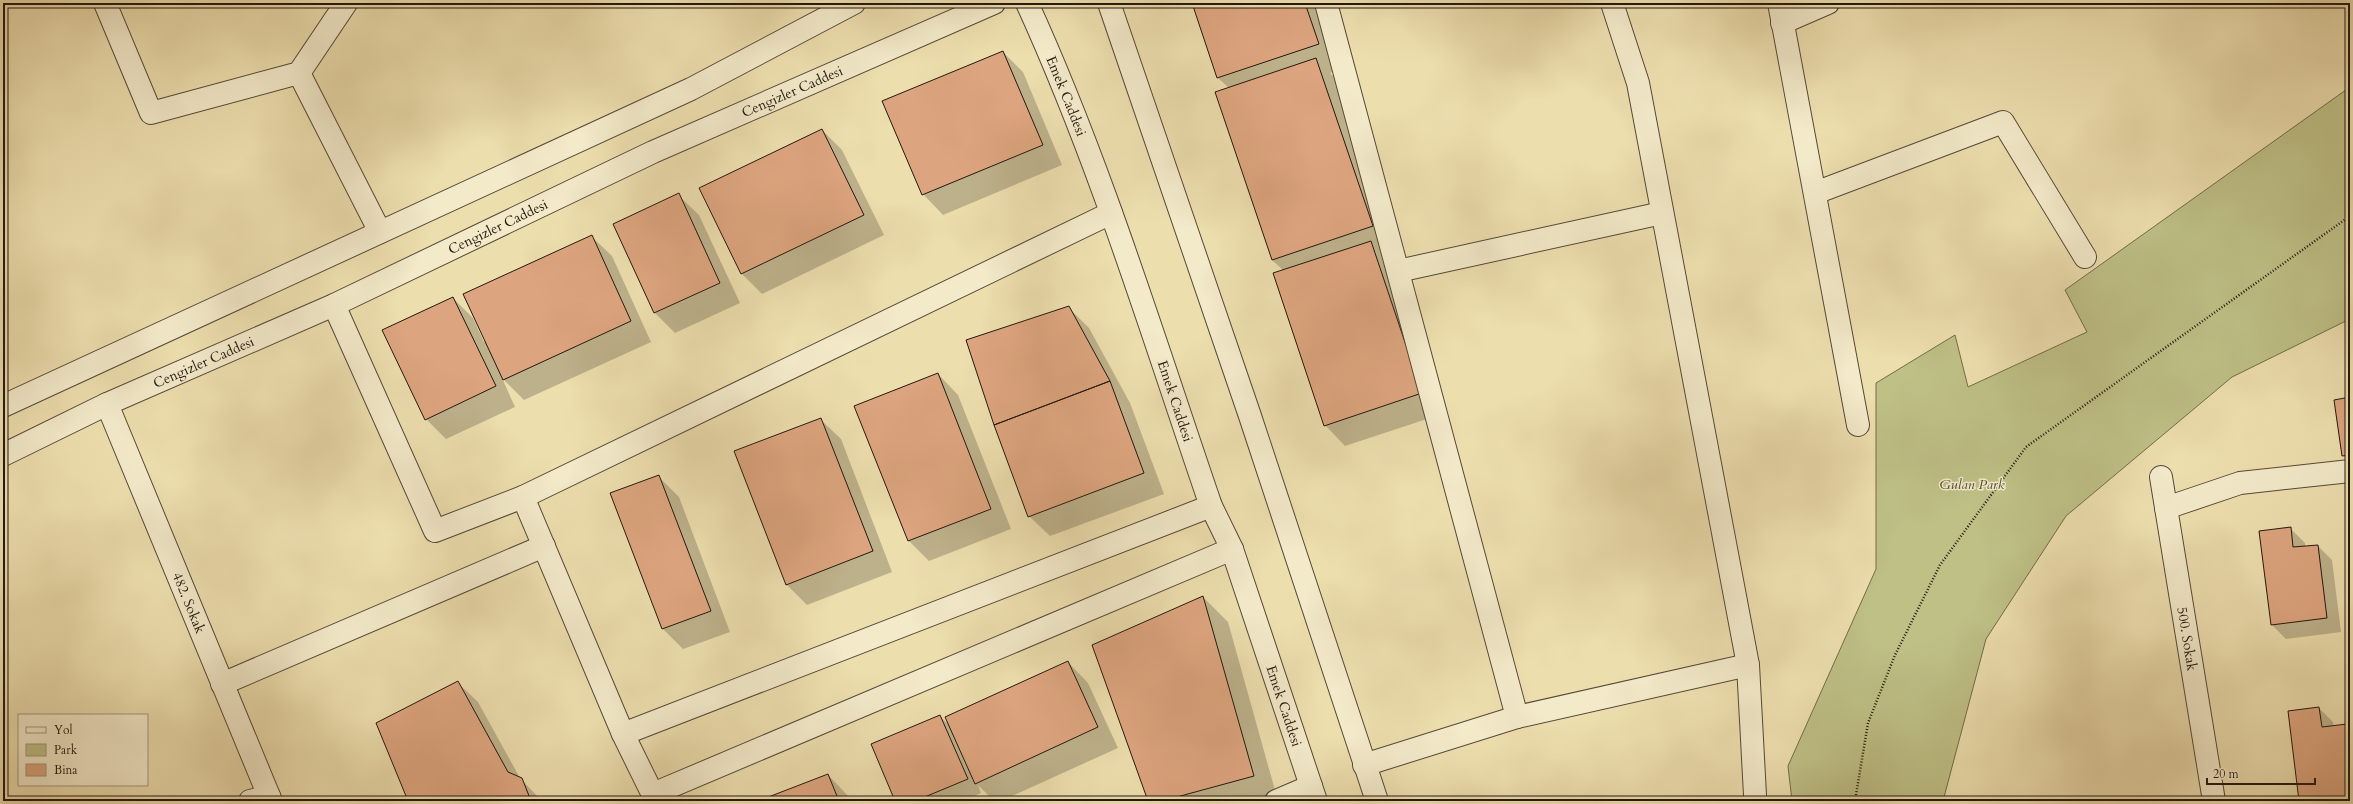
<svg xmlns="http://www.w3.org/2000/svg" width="2353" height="804" font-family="Cardo,serif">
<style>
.green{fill:#bec086;stroke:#716c4a}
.shadow{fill:#0003}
.building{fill:#dda57f;stroke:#24170f}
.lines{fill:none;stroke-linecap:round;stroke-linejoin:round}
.minor-casing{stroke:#564937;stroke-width:24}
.path{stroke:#24170f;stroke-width:2.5;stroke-dasharray:1 2;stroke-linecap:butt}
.minor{stroke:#f3eaca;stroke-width:22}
.labels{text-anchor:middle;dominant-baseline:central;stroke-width:3;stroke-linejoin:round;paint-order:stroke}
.street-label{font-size:14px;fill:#24170f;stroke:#f3eaca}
.park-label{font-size:14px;font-style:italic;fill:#524a33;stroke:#f3eaca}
</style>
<rect width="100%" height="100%" fill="#eddeae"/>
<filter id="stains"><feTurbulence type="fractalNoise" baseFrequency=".005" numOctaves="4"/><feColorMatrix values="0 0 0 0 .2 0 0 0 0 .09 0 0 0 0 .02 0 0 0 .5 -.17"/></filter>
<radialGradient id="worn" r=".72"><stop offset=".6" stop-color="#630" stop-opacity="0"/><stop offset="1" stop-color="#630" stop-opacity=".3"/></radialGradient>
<path class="green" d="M 2350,87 L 2350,319 L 2232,377 L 2066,516 L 1986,639 L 1943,801 L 1792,801 L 1788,766 L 1876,569 L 1876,383 L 1955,335 L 1968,387 L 2087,332 L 2065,290 Z"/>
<path class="shadow" d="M 1193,3 L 1321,3 L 1343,69 L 1330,73 L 1341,84 L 1442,414 L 1345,446 L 1325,425 L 1284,271 L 1272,260 L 1229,88 L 1218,78 Z
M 1003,52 L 1023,72 L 1062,165 L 943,215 L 923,194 Z
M 822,130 L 842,150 L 884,235 L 762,294 L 742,274 Z
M 678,195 L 699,215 L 740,303 L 675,333 L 655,313 L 614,224 Z
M 591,236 L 612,256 L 651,342 L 524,400 L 502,378 L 515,407 L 446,439 L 426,419 L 453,298 L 473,318 L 484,342 Z
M 1068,307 L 1089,328 L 1130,403 L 1164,494 L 1050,536 L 1029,516 Z
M 938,374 L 958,395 L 1011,529 L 929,561 L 909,541 L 855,406 Z
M 2350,398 L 2350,462 L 2343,455 Z
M 820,419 L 841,439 L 892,572 L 807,605 L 787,585 Z
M 659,477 L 679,497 L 730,632 L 683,649 L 663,629 L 612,494 Z
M 2290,528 L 2305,543 L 2305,547 L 2318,546 L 2332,560 L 2341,632 L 2286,639 L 2272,625 Z
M 1203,597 L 1228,622 L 1278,801 L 1149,801 Z
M 1068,662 L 1088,683 L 1118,748 L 1001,801 L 994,801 L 978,785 L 981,793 L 963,801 L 896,801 L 940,716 L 949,725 Z
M 457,682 L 478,702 L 520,778 L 542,801 L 409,801 Z
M 2319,708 L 2333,722 L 2334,727 L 2347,725 L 2350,728 L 2350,801 L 2300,801 L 2289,711 Z
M 828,775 L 853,801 L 761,801 Z"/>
<path class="building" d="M 1192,3 L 1305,3 L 1319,44 L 1217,78 Z
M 1003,51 L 1043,145 L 922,195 L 882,101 Z
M 1316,58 L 1373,226 L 1272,260 L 1215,92 Z
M 822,129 L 864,215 L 741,274 L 699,188 Z
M 679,193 L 720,283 L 654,313 L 613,224 Z
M 592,235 L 631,321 L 503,380 L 463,294 Z
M 1371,241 L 1422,393 L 1324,426 L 1273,273 Z
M 453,297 L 496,386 L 425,420 L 382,330 Z
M 1069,306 L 1110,381 L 994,425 L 966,340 Z
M 938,373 L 991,509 L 908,541 L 854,406 Z
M 1110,381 L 1144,473 L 1028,517 L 994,425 Z
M 2350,397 L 2350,455 L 2342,456 L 2334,400 Z
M 821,418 L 873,551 L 786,585 L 734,451 Z
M 659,475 L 711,611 L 662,629 L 610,493 Z
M 2291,527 L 2293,547 L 2318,545 L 2327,618 L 2271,625 L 2259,531 Z
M 1203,596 L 1254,776 L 1162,801 L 1148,801 L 1092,645 Z
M 1068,661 L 1098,727 L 975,784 L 945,717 Z
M 458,681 L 508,772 L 522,778 L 531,801 L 408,801 L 376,723 Z
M 2319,707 L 2322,727 L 2347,724 L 2350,748 L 2350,799 L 2299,801 L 2288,711 Z
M 940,715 L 968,779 L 915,801 L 895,801 L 871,744 Z
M 828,774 L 839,801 L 758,801 Z"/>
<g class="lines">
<defs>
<g id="minor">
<path d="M 105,3 L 151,113 L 299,73 L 346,3"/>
<path id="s1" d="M 1027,3 C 1101,165 1153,337 1211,506 L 1232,549 L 1316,801"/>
<path d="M 1109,3 L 1250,416 L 1377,801"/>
<path d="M 1326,3 L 1517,717 L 1748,665"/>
<path d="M 1612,3 L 1638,83 L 1748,665 L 1755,795"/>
<path d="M 1779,3 L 1858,425"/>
<path d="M 1782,23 L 1828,3"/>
<path d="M 299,73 L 380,232"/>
<path d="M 1815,193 L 2003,122 L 2085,257"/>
<path d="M 1398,271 L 1662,213"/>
<path d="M 334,305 L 435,531 L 523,497 L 623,734 L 1211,506"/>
<path id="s2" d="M 107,404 L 271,801"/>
<path d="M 3,406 L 691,89 L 854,3"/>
<path id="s3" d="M 3,455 L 107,404 L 334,305 L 653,152 L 994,3"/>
<path id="s4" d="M 2161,477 L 2214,801"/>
<path d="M 523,497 L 1111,213"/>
<path d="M 2166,508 L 2240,483 L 2350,471"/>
<path d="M 222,684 L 544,546"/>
<path d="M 623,734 L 656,801"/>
<path d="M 1364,765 L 1517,717"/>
<path d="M 653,794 L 1232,549"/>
<path d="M 250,801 L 269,796"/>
<path d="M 1276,801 L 1311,786"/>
</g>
</defs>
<use href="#minor" class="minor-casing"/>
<path class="path" d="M 1855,801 L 1868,723 L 1895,655 L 1940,565 L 2026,447 L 2350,216"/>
<use href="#minor" class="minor"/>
</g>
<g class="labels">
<g class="street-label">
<text stroke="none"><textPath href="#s3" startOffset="869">Cengizler Caddesi</textPath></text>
<text stroke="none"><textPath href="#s1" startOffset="101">Emek Caddesi</textPath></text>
<text stroke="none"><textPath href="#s3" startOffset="545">Cengizler Caddesi</textPath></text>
<text stroke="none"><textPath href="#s3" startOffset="221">Cengizler Caddesi</textPath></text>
<text stroke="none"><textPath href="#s1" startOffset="425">Emek Caddesi</textPath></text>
<text stroke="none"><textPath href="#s2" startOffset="215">482. Sokak</textPath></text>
<text stroke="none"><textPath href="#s4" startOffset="164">500. Sokak</textPath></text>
<text stroke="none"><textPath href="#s1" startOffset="749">Emek Caddesi</textPath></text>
</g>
<g class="park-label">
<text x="1972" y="484">Gulan Park</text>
</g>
</g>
<rect width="2353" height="804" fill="none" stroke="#eddeae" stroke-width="16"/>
<rect x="4" y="4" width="2345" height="796" fill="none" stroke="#24170f" stroke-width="2"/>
<rect x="8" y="8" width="2337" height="788" fill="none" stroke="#24170f"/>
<rect x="18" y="714" width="130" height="72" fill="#f3eaca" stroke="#a0967f"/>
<rect x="26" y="727" width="20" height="6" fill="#f3eaca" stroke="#a0967f"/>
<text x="54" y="734" font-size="12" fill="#24170f">Yol</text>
<rect x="26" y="744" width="20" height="12" fill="#bec086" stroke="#a0967f"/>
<text x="54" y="754" font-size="12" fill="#24170f">Park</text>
<rect x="26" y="764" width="20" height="12" fill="#dda57f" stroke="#a0967f"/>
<text x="54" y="774" font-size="12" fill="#24170f">Bina</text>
<path d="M2207 778v6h108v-6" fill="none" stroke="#24170f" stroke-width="2"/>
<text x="2213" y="778" font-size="12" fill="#24170f" stroke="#f3eaca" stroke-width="3" paint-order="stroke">20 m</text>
<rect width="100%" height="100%" filter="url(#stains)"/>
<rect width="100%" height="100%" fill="url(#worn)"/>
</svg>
